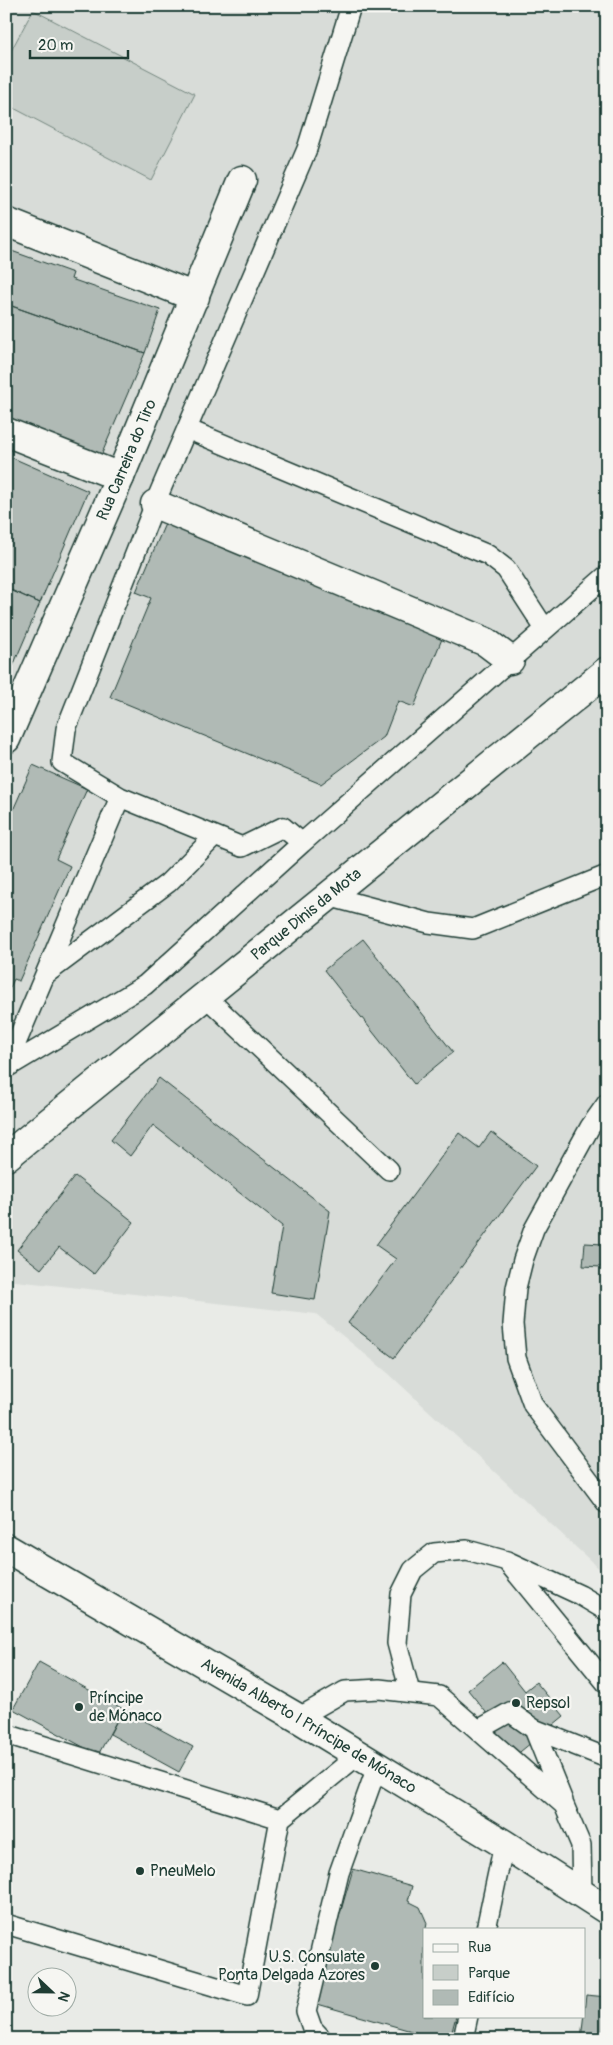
<svg xmlns="http://www.w3.org/2000/svg" width="613" height="2045" font-family="Pangolin,sans-serif">
<style>
.built{fill:#d8dcd8}
.green{fill:#c7cec9;stroke:#73867e}
.building{fill:#b0bab5;stroke:#1f3d34}
.lines{fill:none;stroke-linecap:round;stroke-linejoin:round}
.lane-casing{stroke:#1f3d34;stroke-width:22}
.street-casing{stroke:#1f3d34;stroke-width:31}
.secondary-casing{stroke:#1f3d34;stroke-width:31}
.lane{stroke:#f6f6f2;stroke-width:19}
.street{stroke:#f6f6f2;stroke-width:28}
.secondary{stroke:#f6f6f2;stroke-width:28}
.poi-dot{fill:#1f3d34;stroke:#f6f6f2;stroke-width:2}
.labels{text-anchor:middle;dominant-baseline:central;stroke-width:4.5;stroke-linejoin:round;paint-order:stroke}
.street-label{font-size:16px;fill:#1f3d34;stroke:#f6f6f2}
.poi-label{font-size:16px;fill:#1f3d34;stroke:#f6f6f2;text-anchor:start}
</style>
<rect width="100%" height="100%" fill="#e9ebe7"/>
<filter id="ink" filterUnits="userSpaceOnUse"><feTurbulence type="fractalNoise" baseFrequency=".02" numOctaves="2"/><feDisplacementMap in="SourceGraphic" scale="10" xChannelSelector="R" yChannelSelector="G"/><feConvolveMatrix kernelMatrix="1 2 1 2 8 2 1 2 1" color-interpolation-filters="sRGB"/></filter>
<g filter="url(#ink)">
<path class="built" d="M 6,6 L 607,6 L 607,1576 L 388,1373 L 316,1314 L 6,1280 Z"/>
<path class="green" d="M 33,10 L 195,94 L 151,180 L 6,104 L 6,60 Z"/>
<path class="building" d="M 6,249 L 73,273 L 71,279 L 160,310 L 145,353 L 6,304 Z
M 6,304 L 145,353 L 100,458 L 6,418 Z
M 6,455 L 88,491 L 40,603 L 6,588 Z
M 167,519 L 444,634 L 414,707 L 398,701 L 384,737 L 321,784 L 110,697 L 151,598 L 136,592 Z
M 6,588 L 40,603 L 13,666 L 6,663 Z
M 33,765 L 87,789 L 56,859 L 70,866 L 19,981 L 14,979 L 6,996 L 6,826 Z
M 363,939 L 453,1052 L 414,1084 L 324,970 Z
M 159,1078 L 330,1211 L 315,1300 L 271,1293 L 282,1226 L 153,1125 L 130,1156 L 111,1140 Z
M 491,1132 L 536,1166 L 394,1358 L 348,1323 L 396,1259 L 376,1245 L 459,1133 L 479,1148 Z
M 75,1176 L 134,1222 L 94,1274 L 59,1247 L 41,1269 L 17,1250 Z
M 585,1243 L 603,1244 L 601,1267 L 583,1266 Z
M 39,1662 L 123,1709 L 98,1755 L 13,1709 Z
M 502,1662 L 525,1691 L 536,1682 L 564,1716 L 504,1765 L 474,1728 L 489,1716 L 468,1690 Z
M 123,1709 L 193,1747 L 179,1772 L 110,1734 Z
M 353,1869 L 412,1886 L 408,1901 L 420,1907 L 427,1923 L 426,1929 L 424,1929 L 424,2016 L 456,2016 L 450,2039 L 439,2039 L 314,2003 Z
M 586,1995 L 607,1997 L 607,2039 L 581,2039 Z
M 552,2033 L 570,2035 L 569,2039 L 551,2039 Z"/>
<g class="lines">
<defs>
<path id="lane" d="M 351,6 L 307,149 L 158,496 L 66,729 L 62,762 L 120,797 L 242,847 L 283,827 L 302,843 L 607,575
M 187,429 L 488,555 L 506,569 L 545,629
M 328,896 L 429,923 L 473,929 L 607,875
M 46,974 L 168,883 L 215,836
M 205,996 L 389,1170
M 6,1067 L 120,797
M 6,1068 L 145,985 L 302,843
M 607,1103 L 590,1127 L 534,1229 L 523,1260 L 516,1288 L 513,1324 L 516,1358 L 533,1405 L 607,1504
M 509,1564 L 607,1684
M 410,1692 L 397,1643 L 401,1594 L 413,1570 L 434,1553 L 467,1550 L 507,1561 L 580,1595 L 607,1611
M 298,1718 L 345,1691 L 379,1689 L 439,1696 L 564,1805 L 581,1845 L 582,1895
M 534,1729 L 563,1801
M 478,1730 L 510,1712 L 534,1729 L 607,1758
M 6,1734 L 280,1819 L 358,1755
M 6,1924 L 247,1996 L 280,1819
M 486,1929 L 504,1844
M 322,2039 L 312,2028 L 306,2011 L 339,1873 L 377,1767
M 463,2039 L 468,2016"/>
<g id="street">
<path d="M 6,222 L 195,297"/>
<path d="M 6,432 L 120,477"/>
<path d="M 155,504 L 486,642 L 510,660"/>
<path id="s1" d="M 6,739 L 120,477 L 242,180"/>
<path id="s2" d="M 6,1157 L 607,671"/>
</g>
<g id="secondary">
<path id="s3" d="M 6,1548 L 298,1718 L 504,1844 L 607,1910"/>
</g>
</defs>
<use href="#lane" class="lane-casing"/>
<use href="#street" class="street-casing"/>
<use href="#secondary" class="secondary-casing"/>
<use href="#lane" class="lane"/>
<use href="#street" class="street"/>
<use href="#secondary" class="secondary"/>
</g>
</g>
<g class="poi-dot">
<circle cx="516" cy="1703" r="5"/>
<circle cx="79" cy="1707" r="5"/>
<circle cx="140" cy="1871" r="5"/>
<circle cx="375" cy="1966" r="5"/>
</g>
<g class="labels">
<g class="street-label">
<text stroke="none"><textPath href="#s1" startOffset="304">Rua Carreira do Tiro</textPath></text>
<text stroke="none"><textPath href="#s2" startOffset="386">Parque Dinis da Mota</textPath></text>
<text stroke="none"><textPath href="#s3" startOffset="351">Avenida Alberto I Príncipe de Mónaco</textPath></text>
</g>
<g class="poi-label">
<text x="89" y="1698">Príncipe<tspan x="89" dy="18">de Mónaco</tspan></text>
<text x="526" y="1703">Repsol</text>
<text x="150" y="1871">PneuMelo</text>
<text x="365" y="1957" text-anchor="end">U.S. Consulate<tspan x="365" dy="18">Ponta Delgada Azores</tspan></text>
</g>
</g>
<rect width="613" height="2045" fill="none" stroke="#f6f6f2" stroke-width="25"/>
<rect x="12" y="12" width="588" height="2020" fill="none" stroke="#1f3d34" stroke-width="2" filter="url(#ink)"/>
<rect x="423" y="1928" width="162" height="90" fill="#f6f6f2" stroke="#a0aca6"/>
<rect x="433" y="1944" width="25" height="8" fill="#f6f6f2" stroke="#a0aca6"/>
<text x="468" y="1952" font-size="15" fill="#1f3d34">Rua</text>
<rect x="433" y="1965" width="25" height="15" fill="#c7cec9" stroke="#a0aca6"/>
<text x="468" y="1978" font-size="15" fill="#1f3d34">Parque</text>
<rect x="433" y="1990" width="25" height="15" fill="#b0bab5" stroke="#a0aca6"/>
<text x="468" y="2002" font-size="15" fill="#1f3d34">Edifício</text>
<g transform="translate(52 1992) rotate(112)"><circle r="24" fill="#f6f6f2" stroke="#a0aca6"/>
<path d="M0-4L9 19L0 12L-9 19Z" fill="#1f3d34"/>
<text y="-8" font-size="14" font-weight="bold" text-anchor="middle" fill="#1f3d34">N</text>
</g>
<path d="M30 50v8h98v-8" fill="none" stroke="#1f3d34" stroke-width="2.5"/>
<text x="38" y="50" font-size="15" fill="#1f3d34" stroke="#f6f6f2" stroke-width="4" paint-order="stroke">20 m</text>
</svg>
